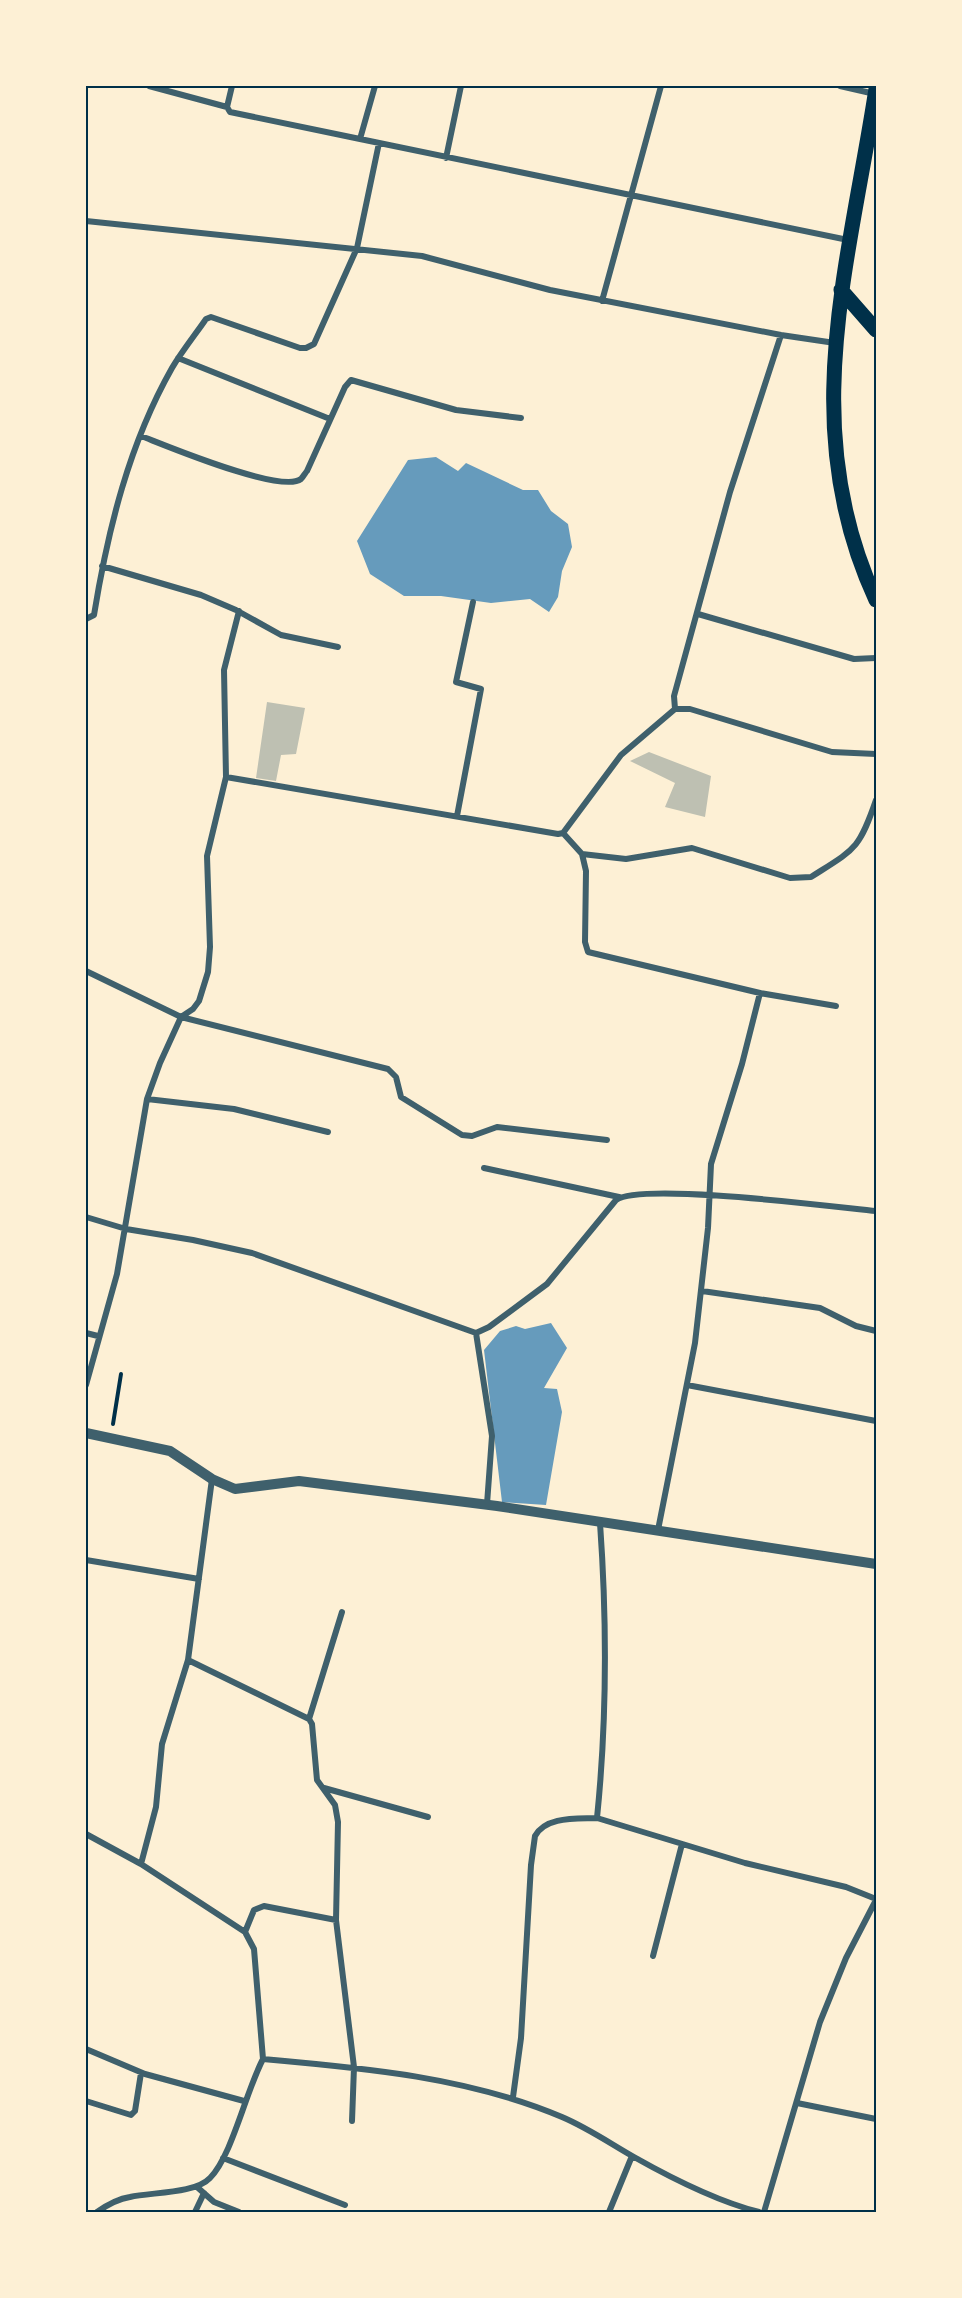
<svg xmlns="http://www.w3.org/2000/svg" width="962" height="2298" font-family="Overpass,sans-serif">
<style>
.water{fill:#669bbc}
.building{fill:#bec0b2}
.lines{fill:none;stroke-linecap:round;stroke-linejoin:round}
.path{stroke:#003049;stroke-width:4}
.minor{stroke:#3f606c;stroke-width:6}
.tertiary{stroke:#3f606c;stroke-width:10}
.primary{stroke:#003049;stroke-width:15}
.neatline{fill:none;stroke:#003049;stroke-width:2}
</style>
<rect width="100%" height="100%" fill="#fdf0d5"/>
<path class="water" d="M 436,457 L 458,471 L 466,463 L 523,490 L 538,490 L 551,511 L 568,524 L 572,547 L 562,571 L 558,597 L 549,612 L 530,599 L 491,603 L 441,596 L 404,596 L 370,574 L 357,541 L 408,460 Z
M 551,1323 L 567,1348 L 544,1388 L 557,1389 L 562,1412 L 546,1505 L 502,1502 L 484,1350 L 500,1331 L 516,1326 L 525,1329 Z"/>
<path class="building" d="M 267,702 L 305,708 L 296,754 L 281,755 L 276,781 L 256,778 Z
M 649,752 L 711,776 L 705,817 L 665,807 L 675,783 L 630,761 Z"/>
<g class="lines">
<path class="path" d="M 113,1424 L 121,1374"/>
<path class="minor" d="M 149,86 L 227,107
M 232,86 L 227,107 L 230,112 L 360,139 L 375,86
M 840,86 L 875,94
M 360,139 L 848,240
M 446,158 L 461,86
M 86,221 L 422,256 L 550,290 L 781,335 L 835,343
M 602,301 L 661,86
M 178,358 L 330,419
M 141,436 C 167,446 281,494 301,479 C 302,478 306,472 307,471 L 345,387 L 351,380 L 456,410 L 521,418
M 102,566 L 201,595 L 236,610 L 281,635 L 338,647
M 698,614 L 854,659 L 876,658
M 86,619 L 94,615 C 108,529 129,444 172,368 C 182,351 195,335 206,319 L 211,317 L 300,348 L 306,348 L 314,344 L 357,248 L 379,143
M 675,709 L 674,696 L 730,492 L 781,335
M 226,777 L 558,834 L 563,833 L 621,755 L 675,709 L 690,709 L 832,752 L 876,754
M 457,816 L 481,689 L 456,682 L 473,602
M 563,833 L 582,854 L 586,871 L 585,942 L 588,952 L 760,993 L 836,1006
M 582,854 L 626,859 L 692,848 L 790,878 L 811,877 C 855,849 859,850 876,800
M 86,971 L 181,1017 L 388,1069 L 396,1077 L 401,1097 L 462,1135 L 472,1136 L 497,1127 L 607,1140
M 147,1099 L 234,1109 L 328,1132
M 484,1168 L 619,1197
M 86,1217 L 126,1229 L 193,1240 L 252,1253 L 476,1333
M 702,1291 L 820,1308 L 856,1326 L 876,1331
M 86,1333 L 98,1336
M 86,1385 L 117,1274 L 147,1099 L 160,1063 L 181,1017 L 193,1009 L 199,1001 L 208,972 L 210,947 L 207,856 L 226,777 L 224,670 L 239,611
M 687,1385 L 876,1421
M 487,1504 L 492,1436 L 476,1333 L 489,1327 L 547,1284 L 616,1200 C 642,1182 835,1207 876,1211
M 600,1523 C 607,1621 607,1720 597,1818 L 745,1863 L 846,1887 L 876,1899
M 658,1530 L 695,1343 L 708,1228 L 711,1164 L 742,1064 L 760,993
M 86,1560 L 199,1579
M 188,1660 L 309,1719 L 312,1724 L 317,1780 L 335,1805 L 338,1822 L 336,1920 L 354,2067 L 352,2121
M 309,1719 L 342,1612
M 324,1788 L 428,1817
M 86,1834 L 141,1864 L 245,1932 L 254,1949 L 263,2059
M 141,1864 L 156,1807 L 162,1744 L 188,1660 L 212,1479
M 245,1932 L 254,1910 L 264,1906 L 336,1920
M 653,1956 L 682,1844
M 86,2049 L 145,2074 L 244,2101
M 513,2097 L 521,2038 L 531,1865 L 535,1836 C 546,1816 577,1819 597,1818
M 86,2101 L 131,2115 L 135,2111 L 141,2073
M 797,2103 L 876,2119
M 223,2158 L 345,2205
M 197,2187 L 214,2202 L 239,2212
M 97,2212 C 107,2205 117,2199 130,2197 C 151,2192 195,2194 210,2178 C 232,2156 246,2091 263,2059 C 364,2068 468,2077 562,2117 C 588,2128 611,2144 634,2157 C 673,2179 716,2201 759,2212
M 195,2212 L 204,2193
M 609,2212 L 632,2156
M 764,2212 L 820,2022 L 846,1958 L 876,1900"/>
<path class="tertiary" d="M 86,1433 L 170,1451 L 212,1479 L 235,1489 L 299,1481 L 497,1506 L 876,1564"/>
<path class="primary" d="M 876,89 C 849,265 796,428 876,600
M 841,290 L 876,330"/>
</g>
<rect width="962" height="2298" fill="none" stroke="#fdf0d5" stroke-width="174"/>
<rect x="87" y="87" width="788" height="2124" class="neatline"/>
</svg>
